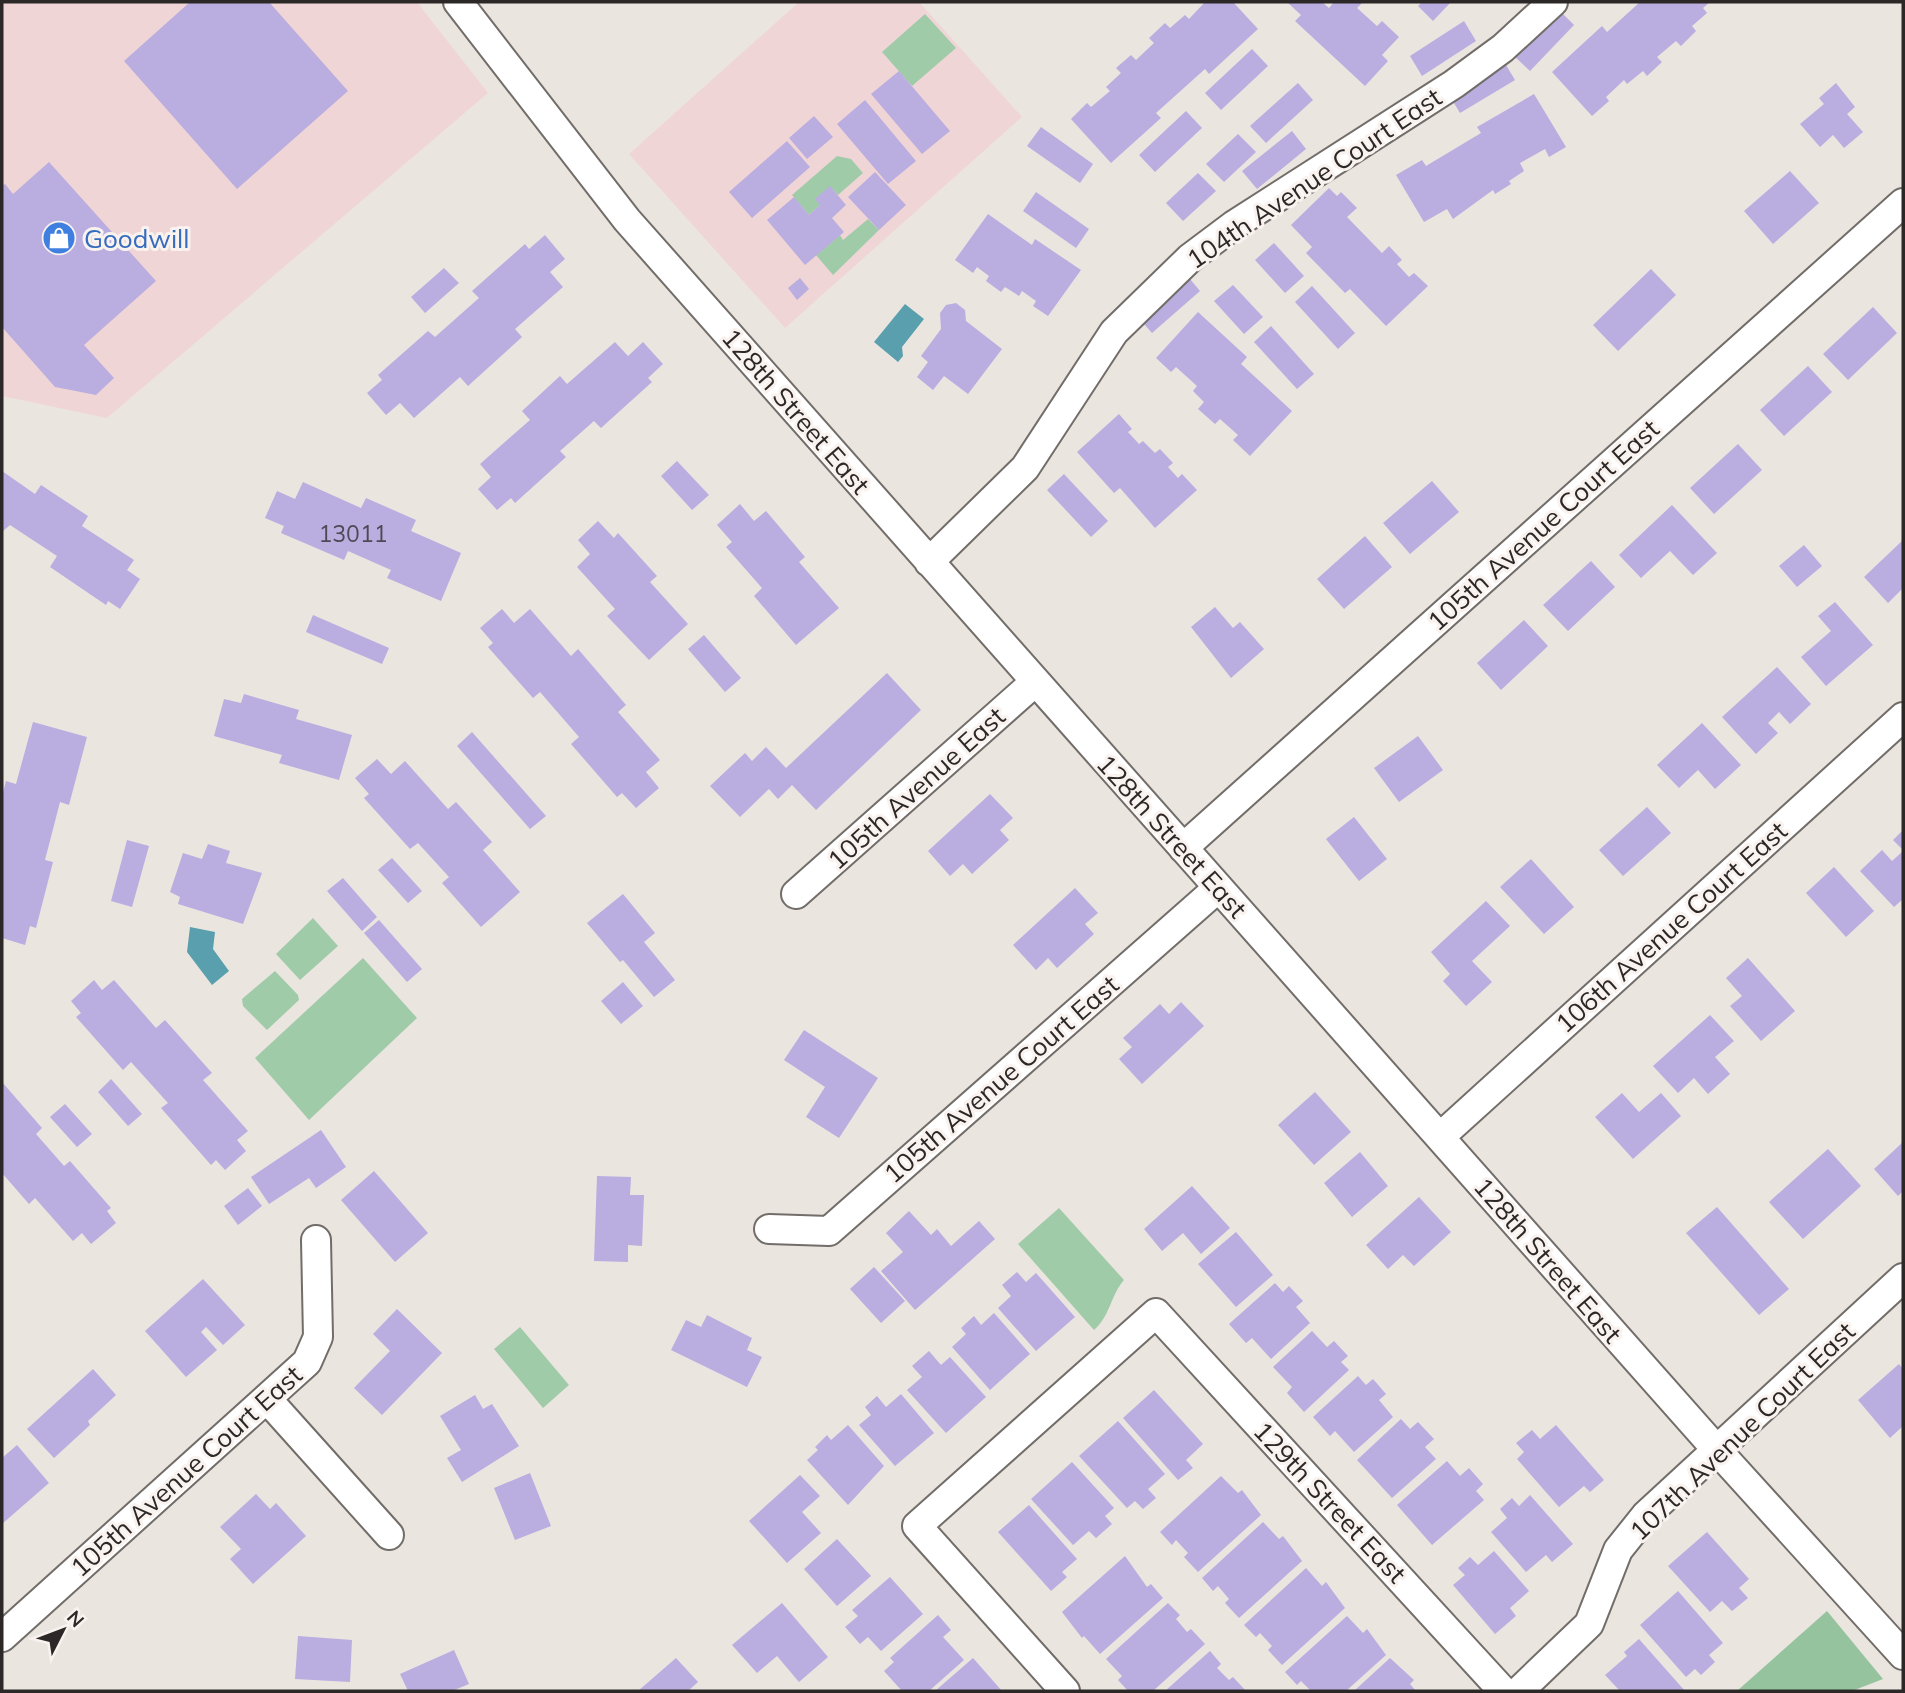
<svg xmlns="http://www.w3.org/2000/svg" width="1905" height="1693" font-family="Mulish,sans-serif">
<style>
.commercial{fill:#f0d5d6}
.green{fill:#a0cba8}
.forest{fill:#94c39d}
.water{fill:#599fad}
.building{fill:#baade0}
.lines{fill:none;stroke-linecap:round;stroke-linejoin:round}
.minor-casing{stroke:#726d69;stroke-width:32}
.minor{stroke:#fff;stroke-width:28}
.labels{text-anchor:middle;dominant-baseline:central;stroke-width:6;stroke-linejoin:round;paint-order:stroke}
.number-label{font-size:23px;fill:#4f4955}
.street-label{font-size:26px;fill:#2b2827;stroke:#f9f2ee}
.shop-label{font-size:26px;fill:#366cbe;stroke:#f9f2ee;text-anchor:start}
</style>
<rect width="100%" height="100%" fill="#ebe5e0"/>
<path class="commercial" d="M 2,2 L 417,2 L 488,93 L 107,418 L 2,396 Z
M 799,2 L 919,2 L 1022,117 L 785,328 L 629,154 Z"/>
<path class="green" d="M 925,14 L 956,48 L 912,86 L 882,52 Z
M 837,156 L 851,159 L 863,173 L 838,195 L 830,187 L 820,205 L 809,215 L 792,195 Z
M 868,219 L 879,230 L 833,275 L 816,255 L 840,235 L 843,240 Z
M 313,918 L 338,946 L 300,980 L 276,954 Z
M 363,958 L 417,1018 L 309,1120 L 255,1058 Z
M 275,971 L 298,995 L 299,1000 L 267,1030 L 243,1006 L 242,999 Z
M 1059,1208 L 1124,1280 C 1110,1296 1111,1315 1094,1330 L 1018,1244 Z
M 520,1327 L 569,1385 L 543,1408 L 494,1349 Z"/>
<path class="forest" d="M 1827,1611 L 1883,1679 L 1852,1691 L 1737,1691 Z"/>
<path class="water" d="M 905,304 L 924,319 L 902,347 L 903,356 L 898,362 L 874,342 Z
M 190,927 L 215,932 L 213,949 L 229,971 L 212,985 L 187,952 Z"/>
<path class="building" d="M 190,2 L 269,2 L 348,91 L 237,189 L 124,61 Z
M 1205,2 L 1233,2 L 1258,29 L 1209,74 L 1205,69 L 1156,113 L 1161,118 L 1111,163 L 1071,119 L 1087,103 L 1091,107 L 1110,91 L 1106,87 L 1121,73 L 1116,68 L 1131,55 L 1136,60 L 1154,43 L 1149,38 L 1165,23 L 1170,28 L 1185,15 L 1189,19 Z
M 1287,2 L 1322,2 L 1329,8 L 1334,2 L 1363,2 L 1357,8 L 1377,26 L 1382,21 L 1399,37 L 1382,55 L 1388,61 L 1365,86 L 1295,21 L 1301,15 Z
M 1422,2 L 1451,2 L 1433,21 L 1418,6 Z
M 1640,2 L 1710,2 L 1703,8 L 1707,13 L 1692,26 L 1696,31 L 1681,46 L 1676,41 L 1657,57 L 1662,62 L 1647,76 L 1643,71 L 1627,84 L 1624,80 L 1606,97 L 1609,101 L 1592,116 L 1552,72 L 1602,26 L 1607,32 Z
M 1557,8 L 1574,25 L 1530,71 L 1513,55 Z
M 1464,21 L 1476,41 L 1422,76 L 1410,56 Z
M 1252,49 L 1268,66 L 1221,110 L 1205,93 Z
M 1503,60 L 1515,80 L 1460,113 L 1448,93 Z
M 899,71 L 950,131 L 922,154 L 871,94 Z
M 1298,83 L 1313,100 L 1266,143 L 1250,126 Z
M 1836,83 L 1855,107 L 1847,114 L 1863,132 L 1844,148 L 1833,135 L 1820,147 L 1800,124 L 1824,104 L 1819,98 Z
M 1534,94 L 1566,147 L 1549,157 L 1545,149 L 1520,163 L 1524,171 L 1509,181 L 1511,184 L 1495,194 L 1493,190 L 1453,219 L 1447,209 L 1424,222 L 1396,175 L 1422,160 L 1426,166 L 1481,133 L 1477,127 Z
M 865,100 L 916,161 L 888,184 L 837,124 Z
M 1186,111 L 1202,128 L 1155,172 L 1139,155 Z
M 814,116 L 833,137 L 807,159 L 789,138 Z
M 1041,127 L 1093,164 L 1080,183 L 1027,146 Z
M 1292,131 L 1306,149 L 1257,189 L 1242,171 Z
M 1238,134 L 1256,152 L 1224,182 L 1206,164 Z
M 787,141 L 810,167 L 752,218 L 729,192 Z
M 49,162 L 156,281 L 84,345 L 114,378 L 96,395 L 55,387 L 2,327 L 2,186 L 5,184 L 13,194 Z
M 1790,171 L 1819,203 L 1773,244 L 1744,211 Z
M 875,172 L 906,205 L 879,230 L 848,197 Z
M 1198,173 L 1216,191 L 1183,221 L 1166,203 Z
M 830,186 L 846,205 L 832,218 L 844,232 L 805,265 L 767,220 L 794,197 L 809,215 L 820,205 L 815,199 Z
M 1329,188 L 1337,196 L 1341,192 L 1357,208 L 1347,217 L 1382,253 L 1389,246 L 1402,260 L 1397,264 L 1409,277 L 1414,273 L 1428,286 L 1386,326 L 1350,289 L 1345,293 L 1306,253 L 1312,247 L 1291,225 Z
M 1036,192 L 1089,229 L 1076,248 L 1023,211 Z
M 988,214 L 1032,245 L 1035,239 L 1081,270 L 1048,316 L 1033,306 L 1036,301 L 1022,291 L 1019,296 L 1005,287 L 1001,292 L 986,281 L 989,276 L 977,267 L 973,273 L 955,260 Z
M 545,235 L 565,259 L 550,272 L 563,287 L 515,329 L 522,337 L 468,386 L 460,377 L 414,418 L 400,403 L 386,415 L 367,393 L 382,380 L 378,375 L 428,331 L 435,337 L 479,298 L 472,291 L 525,244 L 529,249 Z
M 1274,243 L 1304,276 L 1285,293 L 1255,260 Z
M 444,268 L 459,283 L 425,313 L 411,297 Z
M 1651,269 L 1676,295 L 1618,351 L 1593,325 Z
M 1185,273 L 1200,291 L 1152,333 L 1137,316 Z
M 800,278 L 809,289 L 797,300 L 788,288 Z
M 1233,285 L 1263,317 L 1244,334 L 1214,301 Z
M 1312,286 L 1355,333 L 1338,349 L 1295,302 Z
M 956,303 L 965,310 L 966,321 L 1002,349 L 968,394 L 944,376 L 933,390 L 917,377 L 928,362 L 921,356 L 941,329 L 940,313 L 946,305 Z
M 1873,307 L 1897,333 L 1848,380 L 1823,354 Z
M 1198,312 L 1247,357 L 1241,364 L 1292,411 L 1250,456 L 1233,440 L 1238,435 L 1220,419 L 1215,424 L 1198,409 L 1204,402 L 1193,391 L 1197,386 L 1176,367 L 1171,372 L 1156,358 Z
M 1271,326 L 1314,374 L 1297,389 L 1254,342 Z
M 615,342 L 628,356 L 643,342 L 663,364 L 648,378 L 652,382 L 601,428 L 594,421 L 560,451 L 566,457 L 515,503 L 511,498 L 497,510 L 478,489 L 491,477 L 480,464 L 530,420 L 522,411 L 560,376 L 567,384 Z
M 1808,366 L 1832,392 L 1784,436 L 1760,410 Z
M 1119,414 L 1132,429 L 1128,432 L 1139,444 L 1143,441 L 1155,453 L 1160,449 L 1173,463 L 1168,467 L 1178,478 L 1182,474 L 1197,490 L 1155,528 L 1120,488 L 1114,493 L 1077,452 Z
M 1738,444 L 1762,470 L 1714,514 L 1690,488 Z
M 677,461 L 709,495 L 692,510 L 661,476 Z
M 2,471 L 35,494 L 41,485 L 88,516 L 82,526 L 134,560 L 127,570 L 140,579 L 120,609 L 108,601 L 106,605 L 50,567 L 57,556 L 10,525 L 2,532 Z
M 1064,474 L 1108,521 L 1091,537 L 1047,490 Z
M 1432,481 L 1459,512 L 1410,554 L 1383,523 Z
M 303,482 L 361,508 L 366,498 L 416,520 L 411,531 L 461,553 L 441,601 L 387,578 L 391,570 L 348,551 L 344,560 L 281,533 L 284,526 L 265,518 L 277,491 L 295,499 Z
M 740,504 L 754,521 L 766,511 L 805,557 L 799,562 L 839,608 L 796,645 L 754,596 L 762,588 L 726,547 L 732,542 L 717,525 Z
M 1672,505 L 1717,553 L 1693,575 L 1670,551 L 1641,578 L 1619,555 Z
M 598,521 L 614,538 L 618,533 L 657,576 L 650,582 L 688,624 L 649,660 L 607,616 L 615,609 L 577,567 L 590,554 L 578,540 Z
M 1365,536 L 1392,567 L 1344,609 L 1317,579 Z
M 1903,540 L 1903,588 L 1888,603 L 1864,577 Z
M 1804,545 L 1822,566 L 1797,587 L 1779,566 Z
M 1591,561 L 1615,587 L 1568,631 L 1543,605 Z
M 1835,602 L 1873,645 L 1826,686 L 1801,657 L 1831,631 L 1818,616 Z
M 1215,607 L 1233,628 L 1240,622 L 1264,649 L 1231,678 L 1191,627 Z
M 502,609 L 514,623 L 530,609 L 571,656 L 578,649 L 626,705 L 618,712 L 660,760 L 646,772 L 659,788 L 636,808 L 622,793 L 617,797 L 571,744 L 579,737 L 540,692 L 533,698 L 488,647 L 493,643 L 480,628 Z
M 313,615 L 389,648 L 382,664 L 306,632 Z
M 1524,620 L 1548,646 L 1501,690 L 1477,663 Z
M 704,635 L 741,678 L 725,692 L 688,649 Z
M 1777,667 L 1811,704 L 1790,724 L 1779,712 L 1768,723 L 1778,733 L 1756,754 L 1722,717 Z
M 887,673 L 921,710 L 816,810 L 792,785 L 778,799 L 769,789 L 740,817 L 710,786 L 745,753 L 752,761 L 766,747 L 786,768 Z
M 244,694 L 299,710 L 296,719 L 352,735 L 339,780 L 279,763 L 282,755 L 214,736 L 224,699 L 241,703 Z
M 33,722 L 87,737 L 69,805 L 60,802 L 45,860 L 53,862 L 36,928 L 30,926 L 25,945 L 2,938 L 2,796 L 6,781 L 16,784 Z
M 1702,723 L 1741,765 L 1715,789 L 1698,770 L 1679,788 L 1657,765 Z
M 472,732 L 546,816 L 530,829 L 457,746 Z
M 1418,736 L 1443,770 L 1399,802 L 1374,768 Z
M 377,759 L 391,774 L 405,761 L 448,809 L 456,802 L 492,842 L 483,850 L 520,892 L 481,927 L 442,883 L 449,877 L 418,843 L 410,849 L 364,798 L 369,794 L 355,778 Z
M 990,794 L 1013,818 L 1000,830 L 1009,840 L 972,874 L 963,864 L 950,876 L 928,851 Z
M 1647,807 L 1671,833 L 1623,876 L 1599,850 Z
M 1354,817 L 1387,859 L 1359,881 L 1326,839 Z
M 1903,830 L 1903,850 L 1893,840 Z
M 127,840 L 149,846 L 132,907 L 111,901 Z
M 208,844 L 230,851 L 226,863 L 262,873 L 243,924 L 178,904 L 180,897 L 170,892 L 183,853 L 202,859 Z
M 1882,850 L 1892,861 L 1903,851 L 1903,899 L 1894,907 L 1860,871 Z
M 392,858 L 422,891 L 408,903 L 378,870 Z
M 1531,859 L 1574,907 L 1544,934 L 1500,887 Z
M 1834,867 L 1874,911 L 1846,937 L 1806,893 Z
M 343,878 L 377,917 L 362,931 L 327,891 Z
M 1075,888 L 1098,913 L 1085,924 L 1094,934 L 1057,968 L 1048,958 L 1036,970 L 1013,945 Z
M 623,894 L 655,933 L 644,942 L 675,980 L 654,997 L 623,960 L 620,962 L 587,923 Z
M 1486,901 L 1510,926 L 1472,961 L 1492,982 L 1466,1006 L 1443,981 L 1450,974 L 1431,952 Z
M 379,920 L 422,969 L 407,982 L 364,933 Z
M 1748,958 L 1795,1011 L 1761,1041 L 1730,1006 L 1742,996 L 1726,978 Z
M 94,980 L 102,990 L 114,980 L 156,1028 L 165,1020 L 212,1073 L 203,1080 L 248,1131 L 237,1140 L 246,1151 L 225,1170 L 216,1160 L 211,1165 L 161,1108 L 168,1103 L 131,1062 L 123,1070 L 76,1017 L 81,1013 L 71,1001 Z
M 623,982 L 643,1006 L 621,1024 L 601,1001 Z
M 1181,1002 L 1204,1026 L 1142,1084 L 1119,1059 L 1132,1047 L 1123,1038 L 1160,1004 L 1169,1014 Z
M 1710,1015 L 1734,1041 L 1715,1057 L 1730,1074 L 1708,1094 L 1694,1078 L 1678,1093 L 1653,1066 Z
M 804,1030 L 878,1078 L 839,1138 L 806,1117 L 825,1087 L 784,1060 Z
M 111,1079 L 142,1114 L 128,1126 L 98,1092 Z
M 2,1082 L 42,1128 L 36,1134 L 64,1166 L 70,1161 L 111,1208 L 107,1211 L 116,1223 L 91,1244 L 82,1233 L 73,1241 L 35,1198 L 29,1204 L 2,1173 Z
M 1315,1092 L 1351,1132 L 1314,1165 L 1278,1125 Z
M 1622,1093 L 1639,1112 L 1661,1093 L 1681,1116 L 1633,1159 L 1595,1117 Z
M 65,1104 L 92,1134 L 77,1147 L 50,1117 Z
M 321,1130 L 346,1167 L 316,1188 L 309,1178 L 269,1204 L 251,1177 Z
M 1903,1142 L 1903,1191 L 1898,1196 L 1874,1169 Z
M 1828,1149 L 1861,1186 L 1803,1239 L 1769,1202 Z
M 1360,1152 L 1388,1186 L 1352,1217 L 1324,1183 Z
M 374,1171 L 428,1233 L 395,1262 L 341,1200 Z
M 597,1176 L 631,1177 L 630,1195 L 644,1195 L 642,1246 L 628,1245 L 628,1262 L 594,1261 Z
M 1192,1186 L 1230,1228 L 1201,1254 L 1183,1233 L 1162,1251 L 1144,1229 Z
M 248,1188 L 262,1206 L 238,1225 L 224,1206 Z
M 1419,1197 L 1451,1232 L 1414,1266 L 1403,1255 L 1388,1269 L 1366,1245 Z
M 1717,1207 L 1789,1289 L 1759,1315 L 1686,1233 Z
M 909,1211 L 931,1235 L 937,1229 L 951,1246 L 979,1221 L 995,1239 L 915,1310 L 881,1271 L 903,1252 L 886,1233 Z
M 1236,1232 L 1273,1275 L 1236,1307 L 1198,1264 Z
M 874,1267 L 905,1301 L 881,1323 L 850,1289 Z
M 1017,1272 L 1026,1282 L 1036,1273 L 1075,1317 L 1036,1351 L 998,1308 L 1011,1296 L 1002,1285 Z
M 203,1279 L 245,1325 L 223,1345 L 206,1327 L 201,1332 L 217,1350 L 186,1377 L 145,1331 Z
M 1275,1283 L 1283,1292 L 1289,1286 L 1303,1301 L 1296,1307 L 1310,1323 L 1271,1359 L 1252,1338 L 1246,1343 L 1229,1324 Z
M 397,1309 L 442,1353 L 382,1415 L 354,1388 L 390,1351 L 373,1334 Z
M 994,1313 L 1030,1354 L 990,1390 L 952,1347 L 966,1334 L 961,1328 L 974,1316 L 981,1325 Z
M 707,1315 L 752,1338 L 747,1350 L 762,1357 L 747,1387 L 671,1350 L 686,1320 L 701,1327 Z
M 1312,1331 L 1327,1347 L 1334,1341 L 1348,1356 L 1341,1362 L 1349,1370 L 1304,1412 L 1287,1393 L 1292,1387 L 1273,1367 Z
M 929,1351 L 941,1365 L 950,1357 L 986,1397 L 946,1433 L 907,1390 L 922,1377 L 912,1366 Z
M 1899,1364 L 1903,1369 L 1903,1426 L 1890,1438 L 1858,1400 Z
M 93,1369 L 116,1395 L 88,1421 L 90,1425 L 54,1458 L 27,1429 Z
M 1358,1376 L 1366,1385 L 1373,1379 L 1386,1394 L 1379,1400 L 1393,1417 L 1354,1452 L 1335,1431 L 1330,1436 L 1313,1417 Z
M 1154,1390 L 1203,1444 L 1186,1460 L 1193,1468 L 1178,1480 L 1123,1418 Z
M 901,1394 L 934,1433 L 895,1466 L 859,1425 L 871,1415 L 865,1407 L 877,1396 L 886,1407 Z
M 475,1395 L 483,1409 L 492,1404 L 519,1446 L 462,1482 L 447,1458 L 461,1450 L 440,1416 Z
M 1401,1419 L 1410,1429 L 1418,1422 L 1434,1439 L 1425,1447 L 1436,1459 L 1392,1498 L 1357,1460 Z
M 1118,1421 L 1165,1474 L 1148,1489 L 1156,1498 L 1143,1509 L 1135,1501 L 1127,1508 L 1079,1456 Z
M 848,1425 L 884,1466 L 848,1505 L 807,1460 L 818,1450 L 815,1447 L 827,1435 L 831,1440 Z
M 1556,1425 L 1604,1480 L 1590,1492 L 1584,1486 L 1559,1507 L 1517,1459 L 1524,1452 L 1516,1443 L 1532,1430 L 1540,1439 Z
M 17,1445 L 49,1483 L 2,1524 L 2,1458 Z
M 1447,1461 L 1460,1476 L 1469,1468 L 1483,1484 L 1476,1491 L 1484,1500 L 1432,1545 L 1397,1505 Z
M 1072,1462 L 1114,1508 L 1105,1516 L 1112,1524 L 1096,1538 L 1089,1531 L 1073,1545 L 1031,1499 Z
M 530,1473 L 551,1526 L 515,1540 L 494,1488 Z
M 800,1475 L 820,1496 L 802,1512 L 821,1533 L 787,1563 L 749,1521 Z
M 1221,1476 L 1238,1493 L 1242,1490 L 1261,1515 L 1198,1572 L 1184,1557 L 1188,1553 L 1176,1540 L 1172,1545 L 1160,1532 Z
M 256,1494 L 270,1509 L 276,1503 L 306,1536 L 253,1584 L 230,1559 L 241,1549 L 220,1527 Z
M 1530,1495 L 1573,1544 L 1552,1562 L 1546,1555 L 1526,1572 L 1491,1532 L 1507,1518 L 1500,1509 L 1512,1498 L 1519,1506 Z
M 1029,1505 L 1077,1559 L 1062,1572 L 1067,1577 L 1051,1591 L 998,1532 Z
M 1263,1522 L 1279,1539 L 1283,1536 L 1302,1561 L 1239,1618 L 1225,1603 L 1229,1599 L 1218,1586 L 1213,1591 L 1202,1578 Z
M 1707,1532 L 1749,1579 L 1739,1588 L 1748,1598 L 1732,1611 L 1722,1601 L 1710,1612 L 1668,1566 Z
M 837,1539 L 871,1576 L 837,1606 L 804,1569 Z
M 1494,1551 L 1529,1591 L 1510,1608 L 1516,1616 L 1495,1634 L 1453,1585 L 1465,1575 L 1458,1568 L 1470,1557 L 1478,1565 Z
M 1125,1556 L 1147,1587 L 1151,1584 L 1163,1598 L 1100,1654 L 1084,1636 L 1082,1638 L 1062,1612 Z
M 1306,1568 L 1322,1586 L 1326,1582 L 1345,1608 L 1282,1665 L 1268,1650 L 1272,1646 L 1260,1633 L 1256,1637 L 1244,1625 Z
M 890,1577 L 923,1614 L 881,1651 L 868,1637 L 860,1644 L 845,1627 L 858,1616 L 852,1610 Z
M 1678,1591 L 1723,1643 L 1709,1655 L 1715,1662 L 1701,1675 L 1695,1669 L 1686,1677 L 1640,1625 Z
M 782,1603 L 828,1657 L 799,1682 L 777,1656 L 757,1673 L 732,1645 Z
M 1168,1603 L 1180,1615 L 1176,1619 L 1187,1632 L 1191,1629 L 1205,1644 L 1153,1691 L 1128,1691 L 1118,1680 L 1122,1676 L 1106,1659 Z
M 938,1615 L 951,1630 L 943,1637 L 964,1660 L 929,1691 L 902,1691 L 884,1671 L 894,1662 L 890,1658 Z
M 1347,1616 L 1363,1633 L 1367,1629 L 1386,1655 L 1346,1691 L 1311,1691 L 1301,1681 L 1297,1685 L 1285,1672 Z
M 298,1636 L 352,1640 L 350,1682 L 295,1679 Z
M 1639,1639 L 1685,1691 L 1620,1691 L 1605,1675 L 1627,1656 L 1624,1652 Z
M 454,1650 L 469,1684 L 452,1691 L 408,1691 L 400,1674 Z
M 1210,1651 L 1221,1664 L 1217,1668 L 1229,1680 L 1233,1677 L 1246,1691 L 1165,1691 Z
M 676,1658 L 698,1682 L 688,1691 L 638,1691 Z
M 973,1658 L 1002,1691 L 935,1691 Z
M 1390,1658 L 1414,1680 L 1410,1684 L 1416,1691 L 1354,1691 Z"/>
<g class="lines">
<defs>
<path id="minor" d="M 458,2 L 627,220 L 1716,1449 L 1903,1655
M 929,562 L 1025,468 L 1114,332 L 1190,258 L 1234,225 L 1454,84 L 1503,48 L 1553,2
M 1183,848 L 1903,203
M 796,894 L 1035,682
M 1440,1137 L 1903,717
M 769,1229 L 829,1231 L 1218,888
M 267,1399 L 389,1535
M 2,1637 L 307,1362 L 318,1337 L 316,1240
M 1065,1691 L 917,1526 L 1156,1313 L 1503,1691
M 1519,1691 L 1589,1624 L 1618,1550 L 1646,1515 L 1903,1278"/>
</defs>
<use href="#minor" class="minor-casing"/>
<use href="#minor" class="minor"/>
</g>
<defs>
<symbol id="shop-disc" viewBox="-11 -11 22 22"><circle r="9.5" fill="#3f7fe0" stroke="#f9f2ee"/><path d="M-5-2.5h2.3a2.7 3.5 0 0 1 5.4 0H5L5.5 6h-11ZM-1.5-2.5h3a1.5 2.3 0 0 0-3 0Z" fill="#fff"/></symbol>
</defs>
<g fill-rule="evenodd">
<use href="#shop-disc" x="40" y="219" width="38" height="38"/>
</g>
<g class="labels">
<g class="number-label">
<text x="353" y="533">13011</text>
</g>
<g class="street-label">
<text transform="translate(1314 178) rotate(-34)">104th Avenue Court East</text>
<text transform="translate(796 411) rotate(49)">128th Street East</text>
<text transform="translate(1543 525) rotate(-42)">105th Avenue Court East</text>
<text transform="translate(916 788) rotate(-42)">105th Avenue East</text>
<text transform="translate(1172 836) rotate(48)">128th Street East</text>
<text transform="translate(1671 927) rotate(-42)">106th Avenue Court East</text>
<text transform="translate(1001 1079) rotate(-41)">105th Avenue Court East</text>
<text transform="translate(1548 1260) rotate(49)">128th Street East</text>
<text transform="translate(1742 1431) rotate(-44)">107th Avenue Court East</text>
<text transform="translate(186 1471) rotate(-42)">105th Avenue Court East</text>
<text transform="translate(1330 1502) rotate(47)">129th Street East</text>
</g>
<g class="shop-label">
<text x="84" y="238">Goodwill</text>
</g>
</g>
<rect width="1905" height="1693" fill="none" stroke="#2b2827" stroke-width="7"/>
<g transform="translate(63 1630) rotate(48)" stroke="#f9f2ee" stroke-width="5" paint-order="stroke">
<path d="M0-5L12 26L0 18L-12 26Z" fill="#2b2827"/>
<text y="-10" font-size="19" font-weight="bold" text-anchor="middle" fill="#2b2827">N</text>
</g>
</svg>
